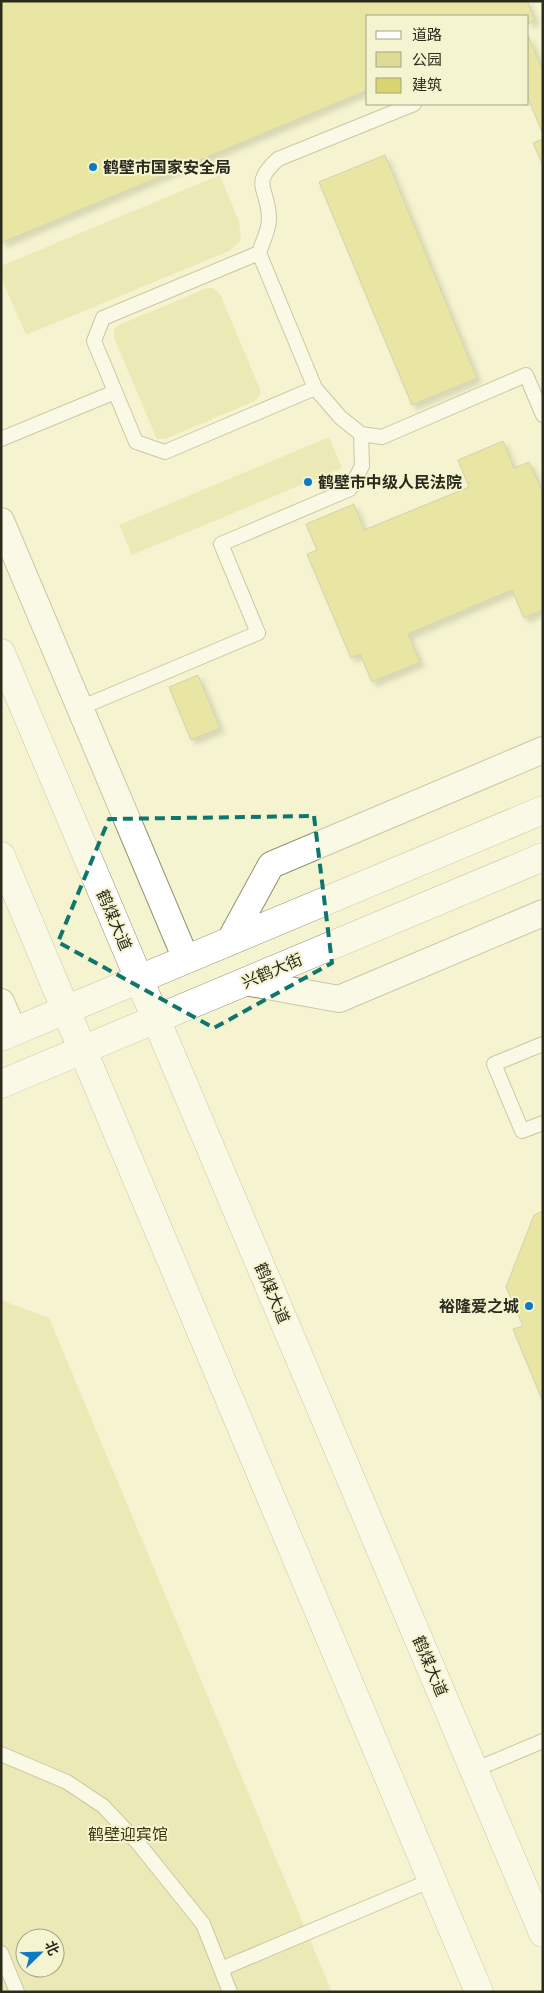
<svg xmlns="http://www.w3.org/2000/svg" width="544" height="1993" font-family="'Fira Sans','Noto Sans SC',sans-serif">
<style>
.green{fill:#dedb96;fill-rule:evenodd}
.building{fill:#d9d46e;stroke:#a9a886;filter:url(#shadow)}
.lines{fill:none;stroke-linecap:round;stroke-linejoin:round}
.service-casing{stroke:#939271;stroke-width:16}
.minor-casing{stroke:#939271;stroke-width:28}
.secondary-casing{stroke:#939271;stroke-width:29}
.service{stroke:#fff;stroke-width:14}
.minor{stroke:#fff;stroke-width:26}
.secondary{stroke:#fff;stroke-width:28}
.marked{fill:none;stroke:#0f766e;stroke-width:4;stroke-dasharray:10 6;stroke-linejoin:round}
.poi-dot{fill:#0b7bc5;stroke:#f5f4d0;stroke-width:2}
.labels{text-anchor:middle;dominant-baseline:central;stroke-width:4;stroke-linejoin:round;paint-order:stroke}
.poi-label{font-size:16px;font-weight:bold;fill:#2b2b1d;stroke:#f5f4d0;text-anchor:start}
.street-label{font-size:16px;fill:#2b2b1d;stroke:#f5f4d0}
.park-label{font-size:16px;fill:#3c3a0e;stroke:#f5f4d0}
</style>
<defs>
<filter id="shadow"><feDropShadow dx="4.5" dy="4.5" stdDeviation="2.5" flood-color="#0004"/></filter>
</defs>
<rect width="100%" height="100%" fill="#f5f4d0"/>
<path class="green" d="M 220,175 L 239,222 L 241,240 L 229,251 L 26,335 L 1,277 L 1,266 Z
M 207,288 L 213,288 L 220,294 L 260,389 L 260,395 L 255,401 L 165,439 L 157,439 L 114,338 L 114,330 L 119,325 Z
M 329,437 L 342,468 L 132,555 L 119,525 Z
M 1,1300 L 49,1318 L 332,1992 L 1,1992 ZM 25,1938 L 55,1938 L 55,1968 L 25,1968 Z"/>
<path class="building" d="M 1,1 L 527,1 L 535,20 L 528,24 L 528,16 L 368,16 L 368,90 L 1,243 Z
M 528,35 L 543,71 L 543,134 L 528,98 Z
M 543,139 L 543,165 L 533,143 Z
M 385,155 L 477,378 L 412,405 L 319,182 Z
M 503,441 L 514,468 L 529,462 L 543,493 L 543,610 L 524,618 L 512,590 L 408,634 L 420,662 L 372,682 L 360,654 L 351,658 L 307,554 L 317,550 L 306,524 L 354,504 L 364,530 L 469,487 L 458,460 Z
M 198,675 L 220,728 L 191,740 L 169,687 Z
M 543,1211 L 543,1402 L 513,1329 L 523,1326 L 506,1287 L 534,1215 Z"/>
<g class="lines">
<defs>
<path id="service" d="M 259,253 L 103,318 L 94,341 L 136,442 L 165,452 L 315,388 L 259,253 C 262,243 269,230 269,219 C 269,188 249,185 278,159 L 414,104
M 315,388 L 340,417 L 361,434 L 382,437 L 526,375 L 543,415
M 1,439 L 115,392
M 80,708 L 258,633 L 221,544 L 350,489 L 362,466 L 361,434
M 543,1044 L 494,1064 L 522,1131 L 543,1123
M 1,1754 L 67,1782 L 103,1806 L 138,1843 L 203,1924 L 230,1992
M 474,1770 L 543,1741
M 1,1953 L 17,1992
M 221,1969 L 432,1880"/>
<path id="minor" d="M 1,521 L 186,959
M 229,942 L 271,865 L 543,750
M 245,982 L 339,999 L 543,913
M 1,1002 L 14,1032"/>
<path id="secondary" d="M 1,653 L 543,1933
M 1,856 L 479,1992
M 1,1037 L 543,810
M 1,1084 L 543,857"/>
</defs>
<use href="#service" class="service-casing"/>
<use href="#minor" class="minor-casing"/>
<use href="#secondary" class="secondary-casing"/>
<use href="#service" class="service"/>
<use href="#minor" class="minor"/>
<use href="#secondary" class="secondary"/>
</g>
<path d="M0 0H544V1993H0ZM 314,816 L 332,963 L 214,1028 L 58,942 L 109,819 Z" fill="#f5f4d0" fill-opacity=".55" fill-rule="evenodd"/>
<path class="marked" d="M 314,816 L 332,963 L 214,1028 L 58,942 L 109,819 Z"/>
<g class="poi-dot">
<circle cx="93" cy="167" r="5"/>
<circle cx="308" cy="482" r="5"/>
<circle cx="529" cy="1306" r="5"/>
</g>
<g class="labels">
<g class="poi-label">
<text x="103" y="167">鹤壁市国家安全局</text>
<text x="318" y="482">鹤壁市中级人民法院</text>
<text x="519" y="1306" text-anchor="end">裕隆爱之城</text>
</g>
<g class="street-label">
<text transform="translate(114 920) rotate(67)">鹤煤大道</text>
<text transform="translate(272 971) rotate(-23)">兴鹤大街</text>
<text transform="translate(272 1293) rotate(67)">鹤煤大道</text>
<text transform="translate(430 1666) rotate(67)">鹤煤大道</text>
</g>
<g class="park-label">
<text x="128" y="1834">鹤壁迎宾馆</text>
</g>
</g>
<rect width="544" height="1993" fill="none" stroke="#2b2b1d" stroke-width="5"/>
<rect x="366" y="15" width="162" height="90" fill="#f5f4d0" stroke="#a4a488"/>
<rect x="376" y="31" width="25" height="8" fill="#ffffff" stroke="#a4a488"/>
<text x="412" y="40" font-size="15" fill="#2b2b1d">道路</text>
<rect x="376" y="52" width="25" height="15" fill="#dedb96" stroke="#a4a488"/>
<text x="412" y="65" font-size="15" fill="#2b2b1d">公园</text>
<rect x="376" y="78" width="25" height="15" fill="#d9d46e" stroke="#a4a488"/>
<text x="412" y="90" font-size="15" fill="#2b2b1d">建筑</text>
<g transform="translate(40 1953) rotate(67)"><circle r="24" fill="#f5f4d0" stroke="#a4a488"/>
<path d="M0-4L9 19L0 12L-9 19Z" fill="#0b7bc5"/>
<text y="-8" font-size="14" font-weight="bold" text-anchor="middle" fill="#2b2b1d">北</text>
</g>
</svg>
